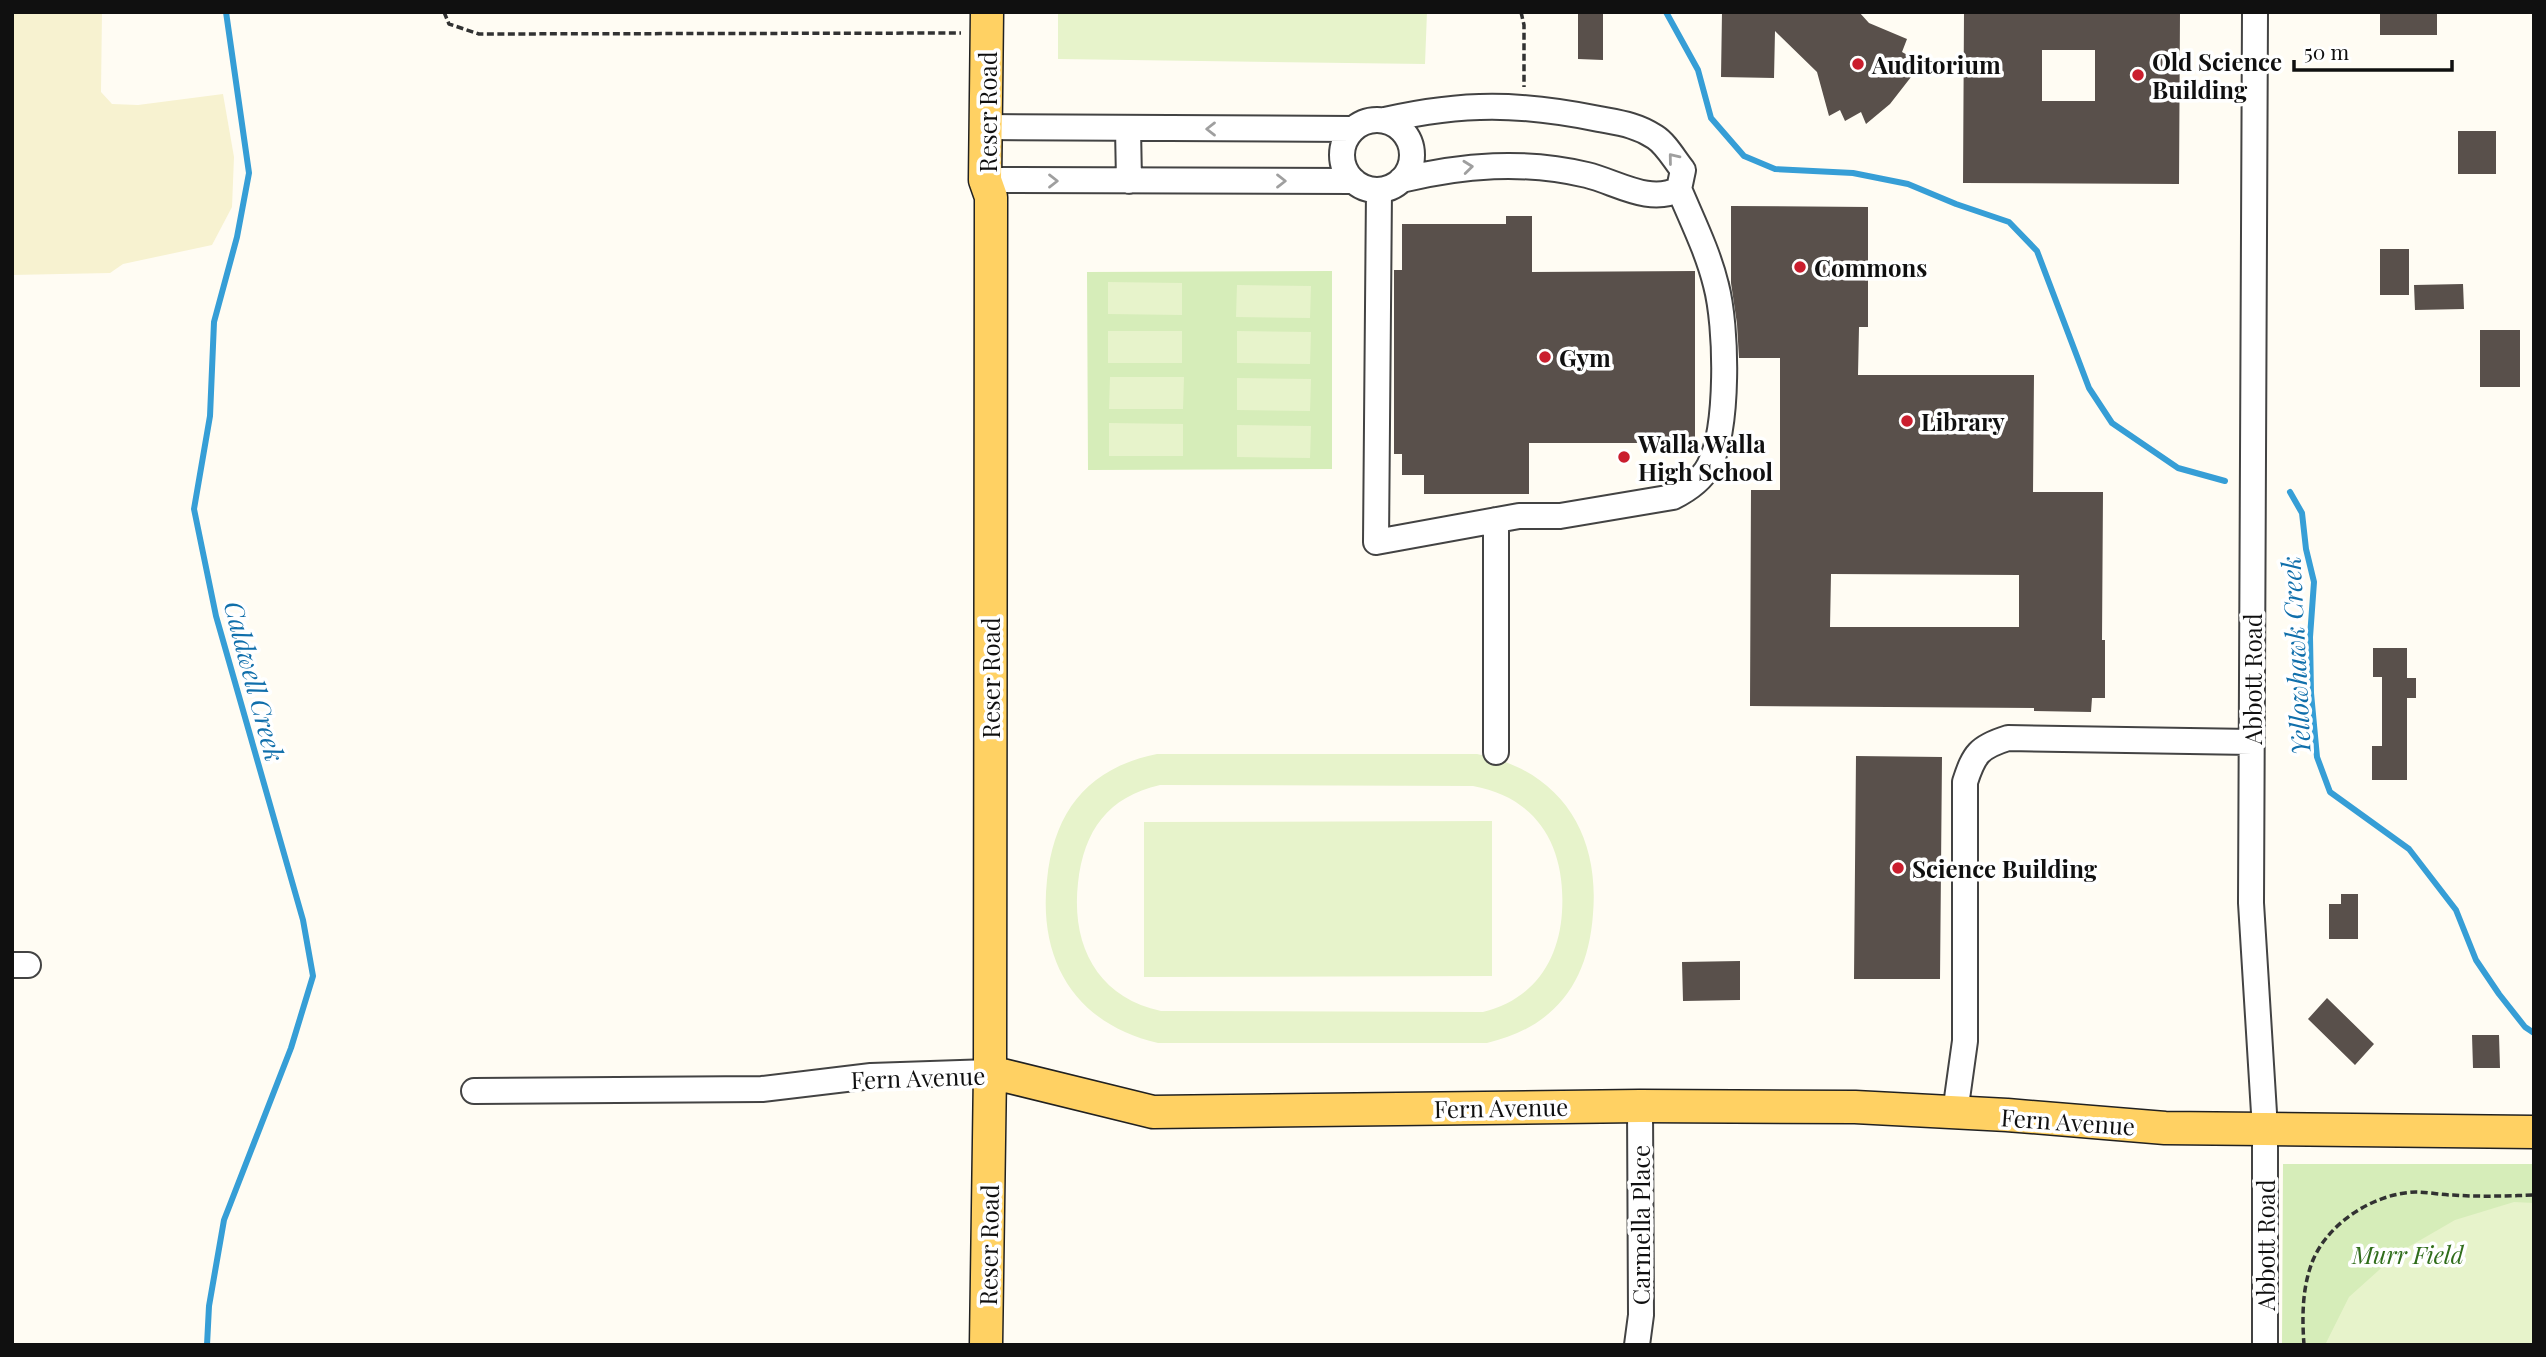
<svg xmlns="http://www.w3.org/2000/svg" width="2546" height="1357" font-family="'Playfair Display',serif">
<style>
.farmland{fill:#f7f2d0}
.green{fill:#d6edb9}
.pitch{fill:#e7f3cb;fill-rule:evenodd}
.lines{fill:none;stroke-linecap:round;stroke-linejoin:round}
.stream{stroke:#369ed6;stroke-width:6}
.building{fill:#59504b;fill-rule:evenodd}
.minor-casing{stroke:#434343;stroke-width:28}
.major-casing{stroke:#212121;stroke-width:35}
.path{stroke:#323232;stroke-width:3.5;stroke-dasharray:7 3.5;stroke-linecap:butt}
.minor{stroke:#fff;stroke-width:24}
.major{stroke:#ffd163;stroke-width:32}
.oneway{stroke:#9f9f9f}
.poi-dot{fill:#ca1e2e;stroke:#fff;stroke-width:2.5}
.labels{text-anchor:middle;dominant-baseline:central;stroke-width:7;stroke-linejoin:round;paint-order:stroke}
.poi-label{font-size:24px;font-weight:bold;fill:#101010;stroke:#fff;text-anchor:start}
.street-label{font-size:24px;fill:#101010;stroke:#fff}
.park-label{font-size:24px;font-style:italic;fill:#306d1b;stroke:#fff}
.water-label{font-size:26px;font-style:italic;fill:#106fab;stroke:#fff}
</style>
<rect width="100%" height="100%" fill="#fffcf3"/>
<path class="farmland" d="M 12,12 L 102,12 L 101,92 L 112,104 L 138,105 L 223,94 L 234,157 L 232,207 L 212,245 L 123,264 L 110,273 L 12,275 Z"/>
<path class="green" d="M 1332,271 L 1332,469 L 1088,470 L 1087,272 Z
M 2283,1164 L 2534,1164 L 2534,1345 L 2282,1345 Z"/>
<path class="pitch" d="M 1058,12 L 1427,12 L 1425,64 L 1058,59 Z
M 1108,282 L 1182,283 L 1182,315 L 1108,314 Z
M 1237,285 L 1311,286 L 1310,318 L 1236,317 Z
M 1108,331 L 1182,331 L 1182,363 L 1108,363 Z
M 1237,331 L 1311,332 L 1310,364 L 1237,363 Z
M 1110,377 L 1184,377 L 1183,409 L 1109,409 Z
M 1237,378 L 1311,379 L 1310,411 L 1237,410 Z
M 1109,423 L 1183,424 L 1183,456 L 1109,456 Z
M 1237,425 L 1311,426 L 1310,458 L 1237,457 Z
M 1157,754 L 1477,754 C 1559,770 1600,832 1593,914 C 1588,983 1555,1027 1487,1043 L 1158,1043 C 1076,1024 1038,962 1047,880 C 1054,811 1088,768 1157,754 ZM 1160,785 L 1473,786 C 1539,798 1566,848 1562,912 C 1559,961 1533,1000 1483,1012 L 1161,1011 C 1097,997 1071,945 1078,883 C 1084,830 1108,797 1160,785 Z
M 1492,821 L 1492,976 L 1144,977 L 1144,822 Z
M 2514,1202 L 2534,1203 L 2534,1345 L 2325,1345 L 2349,1297 L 2398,1253 L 2455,1220 Z"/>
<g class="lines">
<path class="stream" d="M 1666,12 L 1698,70 L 1711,118 L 1744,156 L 1775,169 L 1853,173 L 1908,184 L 1956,204 L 2009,222 L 2037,251 L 2089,388 L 2112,423 L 2178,468 L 2225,481
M 2290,492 L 2302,513 L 2306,549 L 2314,582 L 2310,637 L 2311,693 L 2317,757 L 2330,792 L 2409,849 L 2456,910 L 2476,960 L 2499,994 L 2525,1027 L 2534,1033
M 207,1345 L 209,1306 L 224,1220 L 291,1048 L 313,976 L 303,920 L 216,616 L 194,509 L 210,416 L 214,322 L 237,237 L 249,173 L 226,12"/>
</g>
<path class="building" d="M 1578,12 L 1603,12 L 1603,60 L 1578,59 Z
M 1722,12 L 1859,12 L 1869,23 L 1907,39 L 1902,52 L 1911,57 L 1904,71 L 1911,77 L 1890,104 L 1866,124 L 1861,112 L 1845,121 L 1840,110 L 1829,116 L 1817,72 L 1775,31 L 1774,78 L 1721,77 Z
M 1964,12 L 2180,12 L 2179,184 L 1963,183 ZM 2042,50 L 2095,50 L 2095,101 L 2042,101 Z
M 2380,12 L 2437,12 L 2437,35 L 2380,35 Z
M 2458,131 L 2496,131 L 2496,174 L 2458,174 Z
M 1731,206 L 1868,207 L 1868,327 L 1859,327 L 1858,375 L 2034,375 L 2033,492 L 2103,492 L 2102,640 L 2105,640 L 2105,698 L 2092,698 L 2091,712 L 2034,711 L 2034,708 L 1750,706 L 1751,490 L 1780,490 L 1780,358 L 1739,358 L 1737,324 L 1731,283 ZM 1831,574 L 2019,575 L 2019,627 L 1830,627 Z
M 1506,216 L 1532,216 L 1532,272 L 1695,271 L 1695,443 L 1529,443 L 1529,494 L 1424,494 L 1424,475 L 1402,475 L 1402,454 L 1394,454 L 1394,270 L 1402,270 L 1402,224 L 1506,224 Z
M 2380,249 L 2409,249 L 2409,295 L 2380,295 Z
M 2463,284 L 2464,309 L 2415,310 L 2414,285 Z
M 2480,330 L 2520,330 L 2520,387 L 2480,387 Z
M 2373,648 L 2407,648 L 2407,678 L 2416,678 L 2416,698 L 2407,698 L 2407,780 L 2372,780 L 2372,746 L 2382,746 L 2382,677 L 2373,677 Z
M 1856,756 L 1942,757 L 1940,979 L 1854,979 Z
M 2341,894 L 2358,894 L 2358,939 L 2329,939 L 2329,904 L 2341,904 Z
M 1740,961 L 1740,1000 L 1683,1001 L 1682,962 Z
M 2327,998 L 2374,1044 L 2355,1065 L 2308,1019 Z
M 2472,1035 L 2499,1035 L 2500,1068 L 2473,1068 Z"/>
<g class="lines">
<defs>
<path id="minor" d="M 2255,12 L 2251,903 L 2265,1129 L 2265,1345
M1342 155a35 35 0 1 1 70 0a35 35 0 1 1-70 0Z
M 1385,120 C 1464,102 1520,103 1599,119 C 1620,123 1637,125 1655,137 C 1666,144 1674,159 1683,170 L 1679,189 C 1650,205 1616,182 1587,175 C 1524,160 1463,165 1401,180
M 985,127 L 1352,129
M 1128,128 L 1129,181
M 985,180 L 1354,181
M 1379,190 L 1376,542 L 1519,516 L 1560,516 L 1673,497 C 1687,490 1701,481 1709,466 C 1729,429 1727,326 1716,285 C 1708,252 1692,220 1679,189
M 1496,520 L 1496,752
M 12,965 L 28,965
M 474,1091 L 762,1089 L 871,1076 L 990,1072
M 1955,1113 L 1965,1041 L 1965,782 C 1974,754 1979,747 2008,738 L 2252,742
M 1637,1345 L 1641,1315 L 1640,1106"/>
<path id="major" d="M 990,1072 L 1153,1112 L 1640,1106 L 1855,1107 L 2007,1115 L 2165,1128 L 2534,1132
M 986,1345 L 990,1072 L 991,197 L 985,180 L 987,12"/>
</defs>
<use href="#minor" class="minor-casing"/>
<use href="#major" class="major-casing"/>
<path class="path" d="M 444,12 L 449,24 L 479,34 L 961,33
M 1521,12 L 1524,25 L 1524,87
M 2304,1345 C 2302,1317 2302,1287 2313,1260 C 2329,1222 2375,1193 2416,1192 C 2428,1192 2441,1195 2453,1195 C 2480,1197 2507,1196 2534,1195"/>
<use href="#minor" class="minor"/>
<use href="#major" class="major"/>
</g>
<defs><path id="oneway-chevron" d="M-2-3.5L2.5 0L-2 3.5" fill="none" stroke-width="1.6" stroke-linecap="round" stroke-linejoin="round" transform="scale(1.75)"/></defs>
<g class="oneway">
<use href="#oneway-chevron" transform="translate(1211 129) rotate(-180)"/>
<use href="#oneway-chevron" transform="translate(1673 158) rotate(-129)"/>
<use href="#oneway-chevron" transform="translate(1468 167) rotate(-6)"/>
<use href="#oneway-chevron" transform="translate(1053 181)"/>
<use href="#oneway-chevron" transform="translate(1281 181)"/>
</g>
<g class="poi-dot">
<circle cx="1858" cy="64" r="7"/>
<circle cx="2138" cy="75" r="7"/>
<circle cx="1800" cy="267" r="7"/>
<circle cx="1545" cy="357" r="7"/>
<circle cx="1907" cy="421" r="7"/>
<circle cx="1624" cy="457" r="7"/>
<circle cx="1898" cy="868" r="7"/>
</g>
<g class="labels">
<g class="poi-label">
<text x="2152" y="61">Old Science<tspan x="2152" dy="28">Building</tspan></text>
<text x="1872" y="64">Auditorium</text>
<text x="1814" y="267">Commons</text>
<text x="1559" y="357">Gym</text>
<text x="1921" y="421">Library</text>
<text x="1638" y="443">Walla Walla<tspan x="1638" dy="28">High School</tspan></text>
<text x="1912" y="868">Science Building</text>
</g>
<g class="street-label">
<text transform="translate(987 112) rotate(-90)">Reser Road</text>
<text transform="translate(990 678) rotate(-90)">Reser Road</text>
<text transform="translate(2252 679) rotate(-90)">Abbott Road</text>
<text transform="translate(918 1077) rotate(-2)">Fern Avenue</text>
<text transform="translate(1501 1107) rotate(-1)">Fern Avenue</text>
<text transform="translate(2068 1121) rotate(4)">Fern Avenue</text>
<text transform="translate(1640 1225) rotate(-90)">Carmella Place</text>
<text transform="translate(988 1245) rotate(-89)">Reser Road</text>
<text transform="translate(2265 1245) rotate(-90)">Abbott Road</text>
</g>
<g class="park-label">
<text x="2408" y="1254">Murr Field</text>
</g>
<g class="water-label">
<text transform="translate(2295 656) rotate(-93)">Yellowhawk Creek</text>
<text transform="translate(255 681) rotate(75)">Caldwell Creek</text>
</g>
</g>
<rect width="2546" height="1357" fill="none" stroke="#101010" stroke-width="28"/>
<path d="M2294 60v10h158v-10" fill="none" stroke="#101010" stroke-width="3.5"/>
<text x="2304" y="60" font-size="21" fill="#101010" stroke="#ffffff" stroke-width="5" paint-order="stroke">50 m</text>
</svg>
